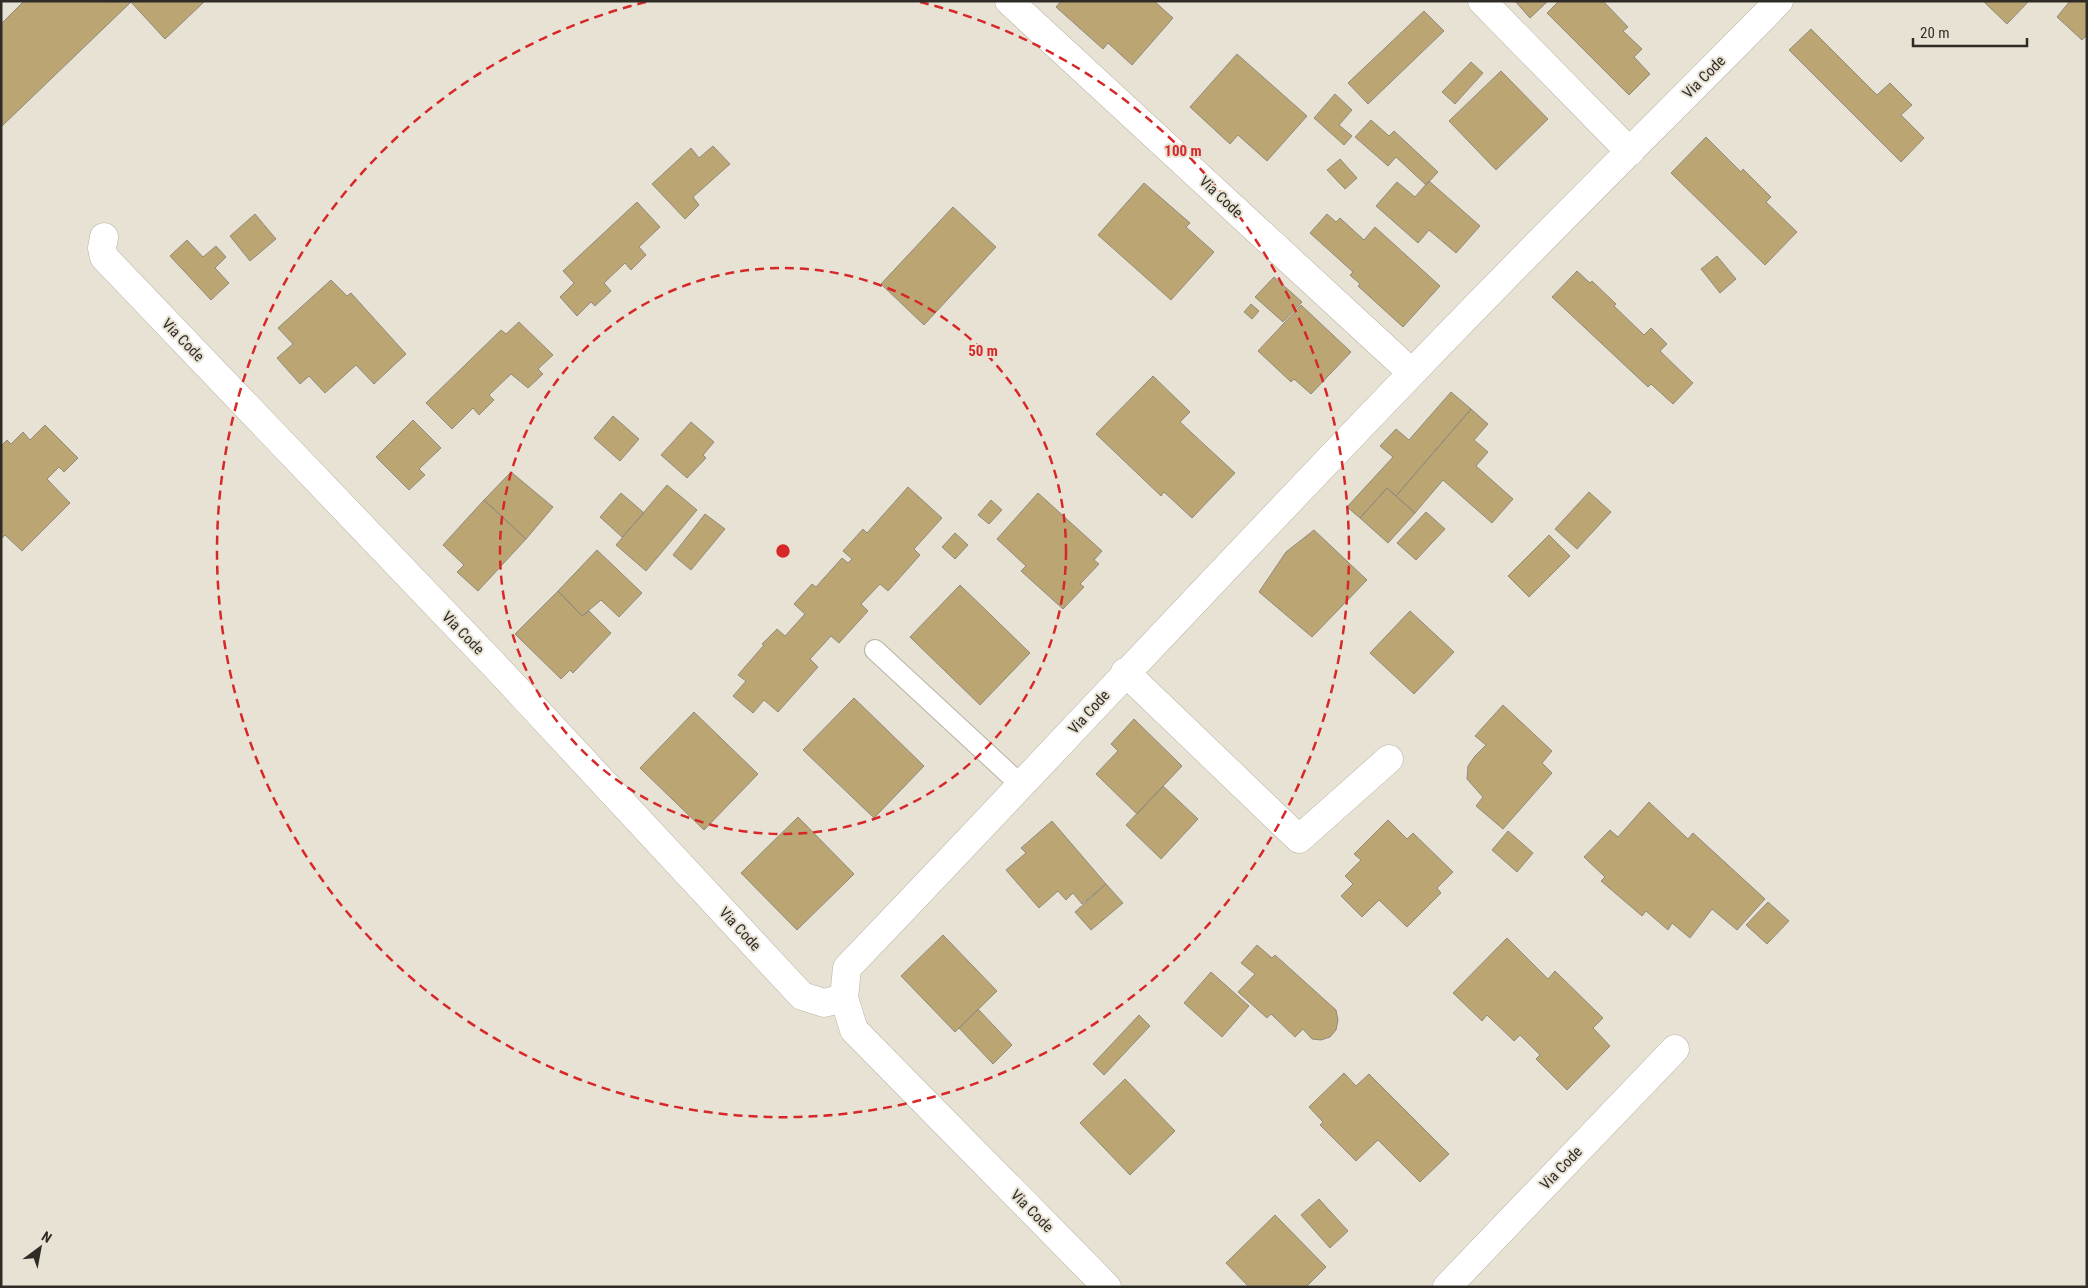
<svg xmlns="http://www.w3.org/2000/svg" width="2088" height="1288" font-family="'Roboto Condensed',sans-serif">
<style>
.building{fill:#bba573;stroke:#908b7d}
.lines{fill:none;stroke-linecap:round;stroke-linejoin:round}
.lane-casing{stroke:#b8b2a4;stroke-width:22}
.street-casing{stroke:#b8b2a4;stroke-width:29}
.lane{stroke:#fff;stroke-width:20}
.street{stroke:#fff;stroke-width:28}
.ring{fill:none;stroke:#d62828;stroke-width:2.5;stroke-dasharray:9 6}
.labels{text-anchor:middle;dominant-baseline:central;stroke-width:4;stroke-linejoin:round;paint-order:stroke}
.street-label{font-size:15px;fill:#2f2c27;stroke:#e8e2d4}
.centre{fill:#d62828;stroke:#e8e2d4;stroke-width:2.5}
.ring-label{font-size:15px;text-anchor:middle;font-weight:bold;fill:#d62828;stroke:#e8e2d4;stroke-width:4;stroke-linejoin:round;paint-order:stroke}
</style>
<rect width="100%" height="100%" fill="#e8e2d4"/>
<path class="building" d="M 24,1 L 131,2 L 1,127 L 1,24 Z
M 130,1 L 205,1 L 165,39 Z
M 1061,1 L 1154,1 L 1173,18 L 1132,65 L 1108,43 L 1103,49 L 1056,7 Z
M 1515,1 L 1548,1 L 1530,18 Z
M 1559,1 L 1603,1 L 1628,27 L 1623,31 L 1642,49 L 1634,57 L 1650,74 L 1629,95 L 1547,13 Z
M 1983,1 L 2027,1 L 2028,2 L 2007,24 Z
M 2070,1 L 2087,1 L 2087,35 L 2082,40 L 2057,17 Z
M 1424,11 L 1444,31 L 1368,104 L 1348,83 Z
M 1811,29 L 1877,95 L 1890,83 L 1912,105 L 1901,115 L 1924,138 L 1901,162 L 1789,50 Z
M 1237,54 L 1307,116 L 1267,161 L 1238,135 L 1230,144 L 1190,107 Z
M 1471,62 L 1483,73 L 1455,104 L 1442,92 Z
M 1501,71 L 1548,119 L 1496,170 L 1449,121 Z
M 1335,94 L 1352,110 L 1339,125 L 1352,136 L 1344,145 L 1314,118 Z
M 1371,120 L 1389,136 L 1394,131 L 1438,172 L 1426,185 L 1396,157 L 1388,166 L 1355,137 Z
M 1706,137 L 1741,172 L 1743,169 L 1771,197 L 1766,202 L 1797,232 L 1765,265 L 1671,173 Z
M 713,146 L 730,164 L 693,197 L 699,205 L 685,219 L 652,184 L 691,148 L 699,158 Z
M 1340,159 L 1357,178 L 1345,189 L 1327,170 Z
M 1429,181 L 1480,226 L 1456,253 L 1429,230 L 1418,243 L 1376,206 L 1397,182 L 1415,197 Z
M 1144,183 L 1190,223 L 1186,227 L 1214,252 L 1171,300 L 1098,235 Z
M 637,202 L 660,227 L 639,247 L 646,255 L 631,270 L 625,263 L 604,283 L 611,291 L 595,306 L 591,302 L 577,316 L 560,297 L 574,283 L 563,271 Z
M 953,207 L 996,247 L 924,325 L 881,284 Z
M 255,214 L 276,239 L 250,261 L 230,236 Z
M 1327,214 L 1336,222 L 1340,218 L 1364,240 L 1375,227 L 1440,286 L 1403,327 L 1358,286 L 1360,284 L 1350,275 L 1353,272 L 1310,233 Z
M 187,240 L 203,257 L 216,246 L 226,257 L 215,268 L 229,283 L 211,300 L 170,256 Z
M 1717,256 L 1736,279 L 1720,293 L 1701,269 Z
M 1577,271 L 1590,283 L 1592,281 L 1616,304 L 1614,306 L 1644,335 L 1651,328 L 1667,344 L 1660,351 L 1693,383 L 1673,404 L 1651,384 L 1648,387 L 1552,297 Z
M 1274,277 L 1302,302 L 1283,322 L 1255,297 Z
M 331,280 L 347,296 L 351,293 L 406,354 L 374,384 L 356,365 L 325,393 L 309,376 L 300,384 L 277,358 L 293,344 L 278,328 Z
M 1251,304 L 1259,311 L 1252,319 L 1244,312 Z
M 1301,305 L 1351,352 L 1311,394 L 1294,379 L 1291,382 L 1258,351 Z
M 519,322 L 553,355 L 538,369 L 543,374 L 528,388 L 511,374 L 489,395 L 494,400 L 479,415 L 473,408 L 452,429 L 426,403 L 501,330 L 506,334 Z
M 1153,376 L 1190,412 L 1180,422 L 1235,473 L 1192,518 L 1164,492 L 1161,496 L 1096,434 Z
M 1451,392 L 1471,409 L 1396,496 L 1387,488 L 1360,518 L 1347,507 L 1393,457 L 1380,446 L 1396,429 L 1409,440 Z
M 1471,409 L 1488,424 L 1474,440 L 1488,452 L 1476,466 L 1513,499 L 1492,523 L 1443,480 L 1415,513 L 1396,496 Z
M 613,416 L 639,439 L 620,461 L 594,438 Z
M 413,420 L 441,448 L 419,469 L 425,475 L 409,490 L 376,457 Z
M 691,422 L 714,442 L 703,455 L 706,458 L 687,478 L 661,455 Z
M 45,425 L 78,458 L 64,472 L 59,467 L 47,479 L 70,503 L 22,551 L 5,535 L 1,539 L 1,446 L 7,440 L 11,444 L 23,432 L 30,440 Z
M 511,472 L 553,507 L 526,539 L 484,500 Z
M 667,485 L 697,510 L 646,571 L 616,545 Z
M 908,487 L 942,518 L 914,549 L 920,555 L 888,591 L 880,584 L 861,604 L 868,611 L 839,643 L 831,636 L 810,659 L 818,667 L 778,712 L 764,700 L 753,713 L 733,696 L 746,681 L 738,675 L 764,645 L 762,644 L 777,629 L 785,636 L 805,614 L 794,604 L 812,584 L 816,587 L 842,558 L 848,563 L 852,559 L 843,551 L 863,529 L 867,533 Z
M 1387,488 L 1415,513 L 1388,543 L 1360,518 Z
M 1589,492 L 1611,512 L 1577,549 L 1555,529 Z
M 621,493 L 644,513 L 622,537 L 600,517 Z
M 1038,493 L 1102,551 L 1094,560 L 1099,564 L 1080,584 L 1084,587 L 1063,609 L 1021,571 L 1026,566 L 997,539 Z
M 484,500 L 526,539 L 478,591 L 457,572 L 464,565 L 443,545 Z
M 991,500 L 1002,510 L 989,524 L 978,515 Z
M 1426,512 L 1445,529 L 1416,560 L 1397,543 Z
M 705,514 L 725,529 L 691,570 L 673,555 Z
M 1314,530 L 1367,580 L 1312,637 L 1259,592 L 1286,552 Z
M 955,533 L 968,545 L 955,559 L 942,547 Z
M 1549,535 L 1570,556 L 1529,597 L 1508,576 Z
M 597,550 L 642,593 L 619,617 L 601,600 L 582,616 L 558,591 Z
M 960,585 L 1030,653 L 980,705 L 910,637 Z
M 558,591 L 582,616 L 589,611 L 611,633 L 573,673 L 570,670 L 561,679 L 515,634 Z
M 1410,611 L 1454,652 L 1414,694 L 1370,653 Z
M 854,698 L 924,766 L 874,818 L 803,750 Z
M 1503,705 L 1552,751 L 1542,763 L 1552,773 L 1503,829 L 1476,806 L 1483,797 L 1467,779 L 1468,766 L 1475,756 L 1486,745 L 1475,736 Z
M 694,712 L 758,774 L 704,830 L 640,768 Z
M 1134,719 L 1182,766 L 1137,814 L 1096,774 L 1118,751 L 1111,744 Z
M 1163,786 L 1198,819 L 1161,859 L 1126,825 Z
M 1649,802 L 1688,839 L 1693,833 L 1765,899 L 1737,930 L 1712,909 L 1690,938 L 1672,923 L 1668,930 L 1646,911 L 1642,916 L 1601,881 L 1605,877 L 1584,857 L 1610,830 L 1618,837 Z
M 798,817 L 854,874 L 797,930 L 741,873 Z
M 1388,820 L 1407,839 L 1413,833 L 1453,872 L 1437,888 L 1441,893 L 1407,927 L 1379,900 L 1362,917 L 1341,896 L 1353,884 L 1345,876 L 1361,860 L 1354,854 Z
M 1052,821 L 1106,884 L 1082,904 L 1073,893 L 1066,900 L 1058,891 L 1039,908 L 1006,870 L 1026,853 L 1021,848 Z
M 1508,831 L 1533,853 L 1517,872 L 1492,850 Z
M 1106,884 L 1123,903 L 1091,930 L 1075,912 Z
M 1768,902 L 1789,921 L 1767,944 L 1746,925 Z
M 943,935 L 997,991 L 955,1032 L 901,976 Z
M 1507,938 L 1548,979 L 1555,971 L 1603,1018 L 1593,1028 L 1610,1046 L 1567,1090 L 1536,1059 L 1540,1055 L 1520,1035 L 1514,1041 L 1487,1015 L 1482,1021 L 1453,993 Z
M 1257,945 L 1272,958 L 1275,955 L 1336,1010 L 1338,1020 L 1336,1030 L 1330,1037 L 1321,1040 L 1312,1039 L 1303,1029 L 1295,1037 L 1271,1014 L 1267,1018 L 1238,992 L 1255,974 L 1241,963 Z
M 1211,972 L 1249,1006 L 1222,1037 L 1184,1003 Z
M 978,1009 L 1012,1045 L 993,1064 L 959,1028 Z
M 1139,1015 L 1150,1026 L 1104,1075 L 1093,1064 Z
M 1344,1073 L 1356,1086 L 1369,1074 L 1449,1154 L 1420,1182 L 1378,1140 L 1356,1161 L 1320,1125 L 1323,1122 L 1309,1107 Z
M 1125,1079 L 1175,1131 L 1130,1175 L 1080,1123 Z
M 1319,1199 L 1348,1231 L 1330,1248 L 1301,1215 Z
M 1275,1215 L 1326,1267 L 1306,1287 L 1249,1287 L 1226,1263 Z"/>
<g class="lines">
<defs>
<path id="lane" d="M 875,650 L 1022,786"/>
<path id="street" d="M 1009,1 L 1412,373
M 1482,1 L 1630,152
M 104,237 L 102,248 L 104,257 L 497,668 L 802,996 L 824,1003 L 844,998
M 1125,672 L 1299,839 L 1389,759
M 1107,1287 L 854,1030 L 844,998 L 847,968 C 1035,772 1220,572 1409,376 C 1530,249 1656,126 1779,1
M 1447,1287 L 1675,1049"/>
</defs>
<use href="#lane" class="lane-casing"/>
<use href="#street" class="street-casing"/>
<use href="#lane" class="lane"/>
<use href="#street" class="street"/>
</g>
<g class="ring">
<circle cx="783" cy="551" r="283"/>
<path d="M920 2A566 566 0 1 1 646 2"/>
</g>
<g class="labels">
<g class="street-label">
<text transform="translate(1704 77) rotate(-45)">Via Code</text>
<text transform="translate(1221 197) rotate(43)">Via Code</text>
<text transform="translate(183 340) rotate(46)">Via Code</text>
<text transform="translate(463 633) rotate(46)">Via Code</text>
<text transform="translate(1089 712) rotate(-48)">Via Code</text>
<text transform="translate(740 929) rotate(47)">Via Code</text>
<text transform="translate(1561 1168) rotate(-46)">Via Code</text>
<text transform="translate(1032 1211) rotate(45)">Via Code</text>
</g>
</g>
<circle cx="783" cy="551" r="8" class="centre"/>
<g class="ring-label">
<text x="1183" y="156">100 m</text>
<text x="983" y="356">50 m</text>
</g>
<rect width="2088" height="1288" fill="none" stroke="#2f2c27" stroke-width="5"/>
<g transform="translate(40 1248) rotate(32)" stroke="#e8e2d4" stroke-width="4" paint-order="stroke">
<path d="M0-4L9 19L0 12L-9 19Z" fill="#2f2c27"/>
<text y="-8" font-size="14" font-weight="bold" text-anchor="middle" fill="#2f2c27">N</text>
</g>
<path d="M1913 38v8h114v-8" fill="none" stroke="#2f2c27" stroke-width="2.5"/>
<text x="1920" y="38" font-size="15" fill="#2f2c27" stroke="#e8e2d4" stroke-width="4" paint-order="stroke">20 m</text>
</svg>
